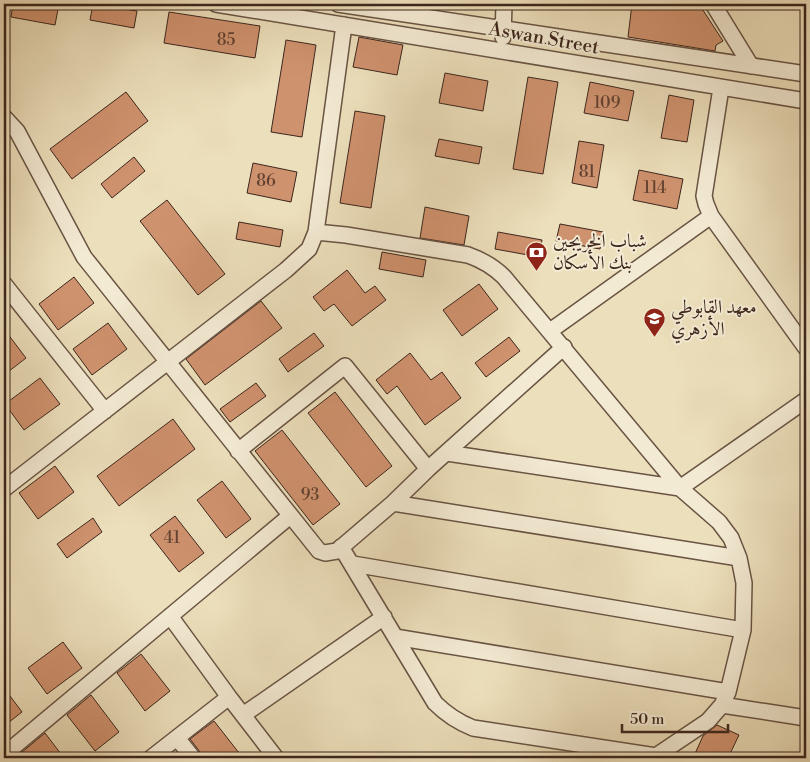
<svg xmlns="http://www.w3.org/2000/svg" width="810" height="762" font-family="'Libre Bodoni',Amiri,serif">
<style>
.building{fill:#cf926e;stroke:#3d261d}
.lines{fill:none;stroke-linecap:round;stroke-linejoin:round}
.minor-casing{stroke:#695444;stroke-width:18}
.minor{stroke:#f3ead3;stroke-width:15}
.labels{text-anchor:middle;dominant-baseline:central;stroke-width:4;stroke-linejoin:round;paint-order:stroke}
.number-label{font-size:16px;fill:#624131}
.street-label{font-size:19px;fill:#3d261d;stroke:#f3ead3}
.poi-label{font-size:19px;fill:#3d261d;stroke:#f3ead3;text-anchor:start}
</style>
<rect width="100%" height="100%" fill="#ecdfbb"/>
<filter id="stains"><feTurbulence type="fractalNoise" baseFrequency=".004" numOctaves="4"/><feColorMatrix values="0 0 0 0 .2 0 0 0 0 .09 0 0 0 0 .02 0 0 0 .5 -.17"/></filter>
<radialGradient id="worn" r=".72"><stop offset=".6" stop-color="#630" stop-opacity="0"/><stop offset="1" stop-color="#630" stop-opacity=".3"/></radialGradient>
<path class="building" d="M 13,4 L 59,4 L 55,25 L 11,17 Z
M 93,4 L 137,11 L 134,28 L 90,20 Z
M 632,4 L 699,4 L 723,41 L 716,45 L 715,51 L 628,37 Z
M 169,12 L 260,26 L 255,58 L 164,43 Z
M 359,37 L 403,45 L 397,75 L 353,67 Z
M 286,40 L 316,45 L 302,137 L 271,132 Z
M 445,73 L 488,81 L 483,111 L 439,103 Z
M 528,77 L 558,82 L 543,174 L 513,169 Z
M 590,82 L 634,91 L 628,121 L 584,113 Z
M 126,92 L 148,121 L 72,179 L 50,149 Z
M 669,95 L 694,100 L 687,142 L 661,138 Z
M 355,111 L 385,116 L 371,208 L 340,203 Z
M 439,139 L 482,147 L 479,164 L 435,156 Z
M 579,141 L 604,145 L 597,188 L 572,183 Z
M 134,157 L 145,171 L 112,198 L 101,184 Z
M 253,163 L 297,172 L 291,202 L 247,193 Z
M 639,170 L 683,179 L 677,209 L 633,200 Z
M 167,200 L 225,274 L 198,295 L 140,221 Z
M 425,207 L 469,216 L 464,245 L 420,238 Z
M 239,222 L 283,230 L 280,247 L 236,239 Z
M 560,224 L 603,232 L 600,249 L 556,241 Z
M 498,232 L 542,240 L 539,257 L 495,249 Z
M 382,252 L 426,260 L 423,277 L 379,269 Z
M 347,270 L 365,293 L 375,286 L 386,300 L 352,326 L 334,304 L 324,311 L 313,297 Z
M 74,277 L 94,303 L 58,330 L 39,304 Z
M 479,284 L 498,309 L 462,336 L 443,310 Z
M 261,301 L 282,328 L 205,385 L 186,359 Z
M 108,323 L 127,349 L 92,375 L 73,349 Z
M 4,329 L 26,358 L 4,375 Z
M 314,333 L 324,346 L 288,372 L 279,359 Z
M 509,337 L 520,351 L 486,377 L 475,363 Z
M 410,353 L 431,380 L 442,372 L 461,398 L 425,425 L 397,386 L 387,394 L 376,380 Z
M 40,378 L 60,404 L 24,430 L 5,404 Z
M 256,383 L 266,396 L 230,422 L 220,409 Z
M 335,392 L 392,466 L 366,487 L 308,413 Z
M 173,419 L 195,449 L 119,506 L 97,476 Z
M 282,430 L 340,504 L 313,525 L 255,451 Z
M 55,466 L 74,492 L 38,519 L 19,493 Z
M 222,481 L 251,519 L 226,538 L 197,500 Z
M 175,516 L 204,553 L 179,572 L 150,535 Z
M 93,518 L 102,532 L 67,558 L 57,544 Z
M 63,642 L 82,668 L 47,694 L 28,668 Z
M 141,654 L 170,691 L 145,711 L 117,673 Z
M 4,688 L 22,712 L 4,726 Z
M 91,695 L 119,732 L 95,751 L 67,715 Z
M 214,721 L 243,758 L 203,758 L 200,752 L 190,739 Z
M 717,725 L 739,735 L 728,758 L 693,758 L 703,736 Z
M 45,733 L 64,758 L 25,758 L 21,753 Z"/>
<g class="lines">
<defs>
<path id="minor" d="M 216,4 L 806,101
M 338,4 L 806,74
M 713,4 L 751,66
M 503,37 L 504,4
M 721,88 L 704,196 L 706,204 L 711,216 L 806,348
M 4,117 L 17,131 L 84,257 L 319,551 L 325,553 L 337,551 L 393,503 L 428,469 L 564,347
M 316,232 L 346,235 L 468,255 C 482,260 493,266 504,277 L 680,488 L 719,522 L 731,538 L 739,558 L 744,583 L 743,630 L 728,692 L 722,705 L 708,721 L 656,756 L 473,728 C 458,722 447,715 435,703 L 341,547
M 4,284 L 105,411
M 550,331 L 711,216
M 238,451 L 345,366 L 428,469
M 447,453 L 680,488 L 806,400
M 4,489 L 286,270 L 309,249 L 316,232 L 344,25
M 393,503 L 739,558
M 353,564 L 743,630
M 170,616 L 229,697 L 276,758
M 395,637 L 728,692
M 722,705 L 806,718
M 243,715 L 384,617
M 177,738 L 193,758
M 5,754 L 290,516
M 151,758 L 229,697"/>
</defs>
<use href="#minor" class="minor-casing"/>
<use href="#minor" class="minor"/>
</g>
<defs>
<symbol id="bank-pin" viewBox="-11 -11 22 30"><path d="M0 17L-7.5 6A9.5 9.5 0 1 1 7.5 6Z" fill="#8f2418" stroke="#f3ead3"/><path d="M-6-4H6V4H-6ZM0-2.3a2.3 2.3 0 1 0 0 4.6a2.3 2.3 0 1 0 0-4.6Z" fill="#fff"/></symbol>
<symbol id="school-pin" viewBox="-11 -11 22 30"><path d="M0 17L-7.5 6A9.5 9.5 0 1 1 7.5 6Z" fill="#8f2418" stroke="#f3ead3"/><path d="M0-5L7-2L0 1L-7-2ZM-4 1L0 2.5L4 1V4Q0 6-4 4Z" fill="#fff"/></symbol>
</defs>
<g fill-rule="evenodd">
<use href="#bank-pin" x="524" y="240" width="25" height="34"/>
<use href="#school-pin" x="642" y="306" width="25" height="34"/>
</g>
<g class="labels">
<g class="number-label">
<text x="226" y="40">85</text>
<text x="607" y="103">109</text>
<text x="587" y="172">81</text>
<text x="266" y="181">86</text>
<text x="655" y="188">114</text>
<text x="310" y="495">93</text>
<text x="172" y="538">41</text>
</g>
<g class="street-label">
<text transform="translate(544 38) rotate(10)">Aswan Street</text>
</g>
<g class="poi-label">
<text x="553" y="241">شباب الخريجين<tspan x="553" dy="22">بنك الأسكان</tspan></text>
<text x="671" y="307">معهد القابوطي<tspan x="671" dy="22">الأزهري</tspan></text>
</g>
</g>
<rect width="810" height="762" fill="none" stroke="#ecdfbb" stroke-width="20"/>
<rect x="5" y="5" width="800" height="752" fill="none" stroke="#3d261d" stroke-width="2.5"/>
<rect x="10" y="10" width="790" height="742" fill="none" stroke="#3d261d"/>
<path d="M622 724v8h106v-8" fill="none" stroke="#3d261d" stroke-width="2.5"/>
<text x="630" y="724" font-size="15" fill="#3d261d" stroke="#f3ead3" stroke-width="4" paint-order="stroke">50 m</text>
<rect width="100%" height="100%" filter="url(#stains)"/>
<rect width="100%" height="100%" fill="url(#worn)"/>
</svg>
